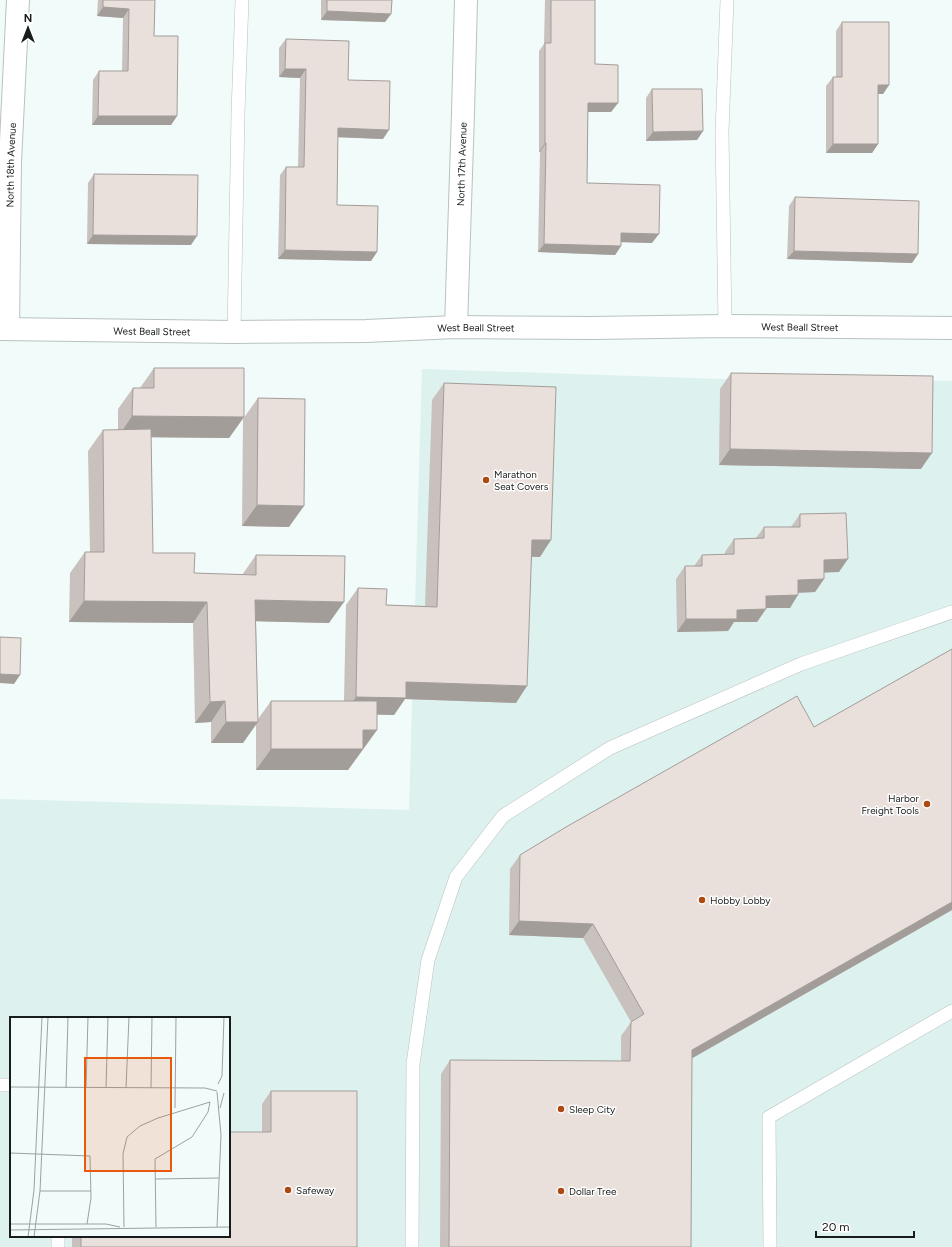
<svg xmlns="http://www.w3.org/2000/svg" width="952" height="1247" font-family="Figtree,sans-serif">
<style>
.built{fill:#ddf1ee;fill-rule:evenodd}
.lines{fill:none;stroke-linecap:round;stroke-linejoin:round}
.service-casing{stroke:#b9c2c1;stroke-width:14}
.minor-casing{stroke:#b9c2c1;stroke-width:24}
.service{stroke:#fff;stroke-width:13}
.minor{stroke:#fff;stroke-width:22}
.wall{fill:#c8c1bd}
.shaded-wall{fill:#a39d9a}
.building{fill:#e9e0dc;stroke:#a39d9a}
.poi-dot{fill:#ad4a12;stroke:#fff;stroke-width:1.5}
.labels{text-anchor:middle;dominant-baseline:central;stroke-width:3;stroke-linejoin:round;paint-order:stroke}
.street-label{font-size:10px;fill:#191c1c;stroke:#fff}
.poi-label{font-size:10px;fill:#191c1c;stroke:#fff;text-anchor:start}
.inset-road{fill:none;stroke:#9ba2a1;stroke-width:1}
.view{fill:#e8590c;fill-opacity:0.15;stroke:#e8590c;stroke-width:2}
.inset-edge{fill:none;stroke:#191c1c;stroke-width:2}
</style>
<rect width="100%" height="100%" fill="#f1fbf9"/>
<path class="built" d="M 422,369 L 722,379 L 952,381 L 952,1247 L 0,1247 L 0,799 L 409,810 ZM 11,1018 L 229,1018 L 229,1236 L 11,1236 Z"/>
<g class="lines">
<defs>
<path id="service" d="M 725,326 L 722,132 L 727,0
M 234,332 L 238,113 L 242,0
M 0,1085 L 11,1085
M 58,1236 L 58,1247
M 412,1247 L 413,1064 L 428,960 L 456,877 L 503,816 L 610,748 L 801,664 L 952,612
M 770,1247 L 769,1117 L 952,1011"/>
<g id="minor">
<path id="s1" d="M 456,327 L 463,113 L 466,0"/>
<path id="s2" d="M 0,329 L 234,332 L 366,331 L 456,327 L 592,328 L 725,326 L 952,328"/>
<path id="s3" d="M 8,329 L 10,162 L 18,0"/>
</g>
</defs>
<use href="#service" class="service-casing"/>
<use href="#minor" class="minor-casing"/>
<use href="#service" class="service"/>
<use href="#minor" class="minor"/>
</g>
<path class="wall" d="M 98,0 L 155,0 L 154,36 L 177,116 L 171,125 L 92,125 L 93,80 L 99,71 L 122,71 L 123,18 L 97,16 Z
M 321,0 L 392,0 L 391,14 L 385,22 L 321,20 Z
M 545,0 L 595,0 L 595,64 L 618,103 L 611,112 L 588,112 L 587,183 L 652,243 L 621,242 L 621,246 L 615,255 L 538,252 L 540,152 L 539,152 L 539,51 L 544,44 Z
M 842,22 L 889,85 L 883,94 L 878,94 L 878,144 L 872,153 L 826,153 L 826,86 L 833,77 L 836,77 L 836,31 Z
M 286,39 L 348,80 L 383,139 L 338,137 L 337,205 L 377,252 L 371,261 L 278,259 L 280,175 L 286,167 L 298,167 L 300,78 L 279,77 L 279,48 Z
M 652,89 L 703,131 L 697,140 L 646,141 L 646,98 Z
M 94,174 L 191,245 L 87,244 L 88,183 Z
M 795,197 L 918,254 L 912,263 L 787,259 L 789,206 Z
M 154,368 L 244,417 L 229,438 L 151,437 L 153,553 L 194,573 L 242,575 L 256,555 L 329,623 L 256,621 L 258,719 L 271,701 L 344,701 L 346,605 L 358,588 L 386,605 L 425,606 L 432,400 L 444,383 L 540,557 L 532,557 L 516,703 L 405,699 L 394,715 L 377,714 L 377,730 L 348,770 L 256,770 L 256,724 L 243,743 L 211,743 L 211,722 L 195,723 L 193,623 L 69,622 L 70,573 L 85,552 L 90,552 L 88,451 L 103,430 L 118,430 L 118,409 L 133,388 L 140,388 Z
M 731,373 L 921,469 L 719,465 L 720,389 Z
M 258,398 L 289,527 L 242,526 L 243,419 Z
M 800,514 L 839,572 L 824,572 L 824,579 L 815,592 L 798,593 L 790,608 L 766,608 L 757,622 L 734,622 L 728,631 L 677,632 L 676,579 L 685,566 L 694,566 L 702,555 L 725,554 L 725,552 L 734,539 L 756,538 L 764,527 L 791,527 Z
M 952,649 L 952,910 L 692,1058 L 691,1247 L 440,1247 L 441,1074 L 450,1060 L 621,1061 L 621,1036 L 631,1022 L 583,938 L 509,935 L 510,869 L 520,855 L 814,727 Z
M 271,1091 L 357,1247 L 72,1247 L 72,1236 L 229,1236 L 262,1132 L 262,1104 Z"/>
<path class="shaded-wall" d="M 103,7 L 129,9 L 123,18 L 97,16 Z
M 327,11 L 391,14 L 385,22 L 321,20 Z
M 285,69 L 306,69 L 300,78 L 279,77 Z
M 878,85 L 889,85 L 883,94 L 872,94 Z
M 588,103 L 618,103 L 611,112 L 582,112 Z
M 98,116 L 177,116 L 171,125 L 92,125 Z
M 338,128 L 389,130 L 383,139 L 332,137 Z
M 703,131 L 697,140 L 646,141 L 653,132 Z
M 545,143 L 546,143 L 540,152 L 539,152 Z
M 833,144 L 878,144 L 872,153 L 826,153 Z
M 621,233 L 659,234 L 652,243 L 615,242 Z
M 93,235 L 197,236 L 191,245 L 87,244 Z
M 544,244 L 621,246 L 615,255 L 538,252 Z
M 285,250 L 377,252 L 371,261 L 278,259 Z
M 794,251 L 918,254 L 912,263 L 787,259 Z
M 132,416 L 244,417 L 229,438 L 118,437 Z
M 730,449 L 932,453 L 921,469 L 719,465 Z
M 257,505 L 304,506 L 289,527 L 242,526 Z
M 532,540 L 551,540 L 540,557 L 521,556 Z
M 848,559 L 839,572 L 815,573 L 824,560 Z
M 824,579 L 815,592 L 790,593 L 798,580 Z
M 798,595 L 790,608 L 757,608 L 766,596 Z
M 255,600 L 344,602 L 329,623 L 240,621 Z
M 84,601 L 207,602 L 193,623 L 69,622 Z
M 766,609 L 757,622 L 734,622 L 728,631 L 677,632 L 686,619 L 737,610 Z
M 0,674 L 20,675 L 14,684 L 0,683 Z
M 406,682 L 527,686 L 516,703 L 405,699 L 394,715 L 344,714 L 356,697 Z
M 225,701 L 211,722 L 195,723 L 210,702 Z
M 226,722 L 258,722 L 243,743 L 211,743 Z
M 363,730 L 377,730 L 348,770 L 256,770 L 271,749 Z
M 952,902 L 952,910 L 682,1064 L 692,1050 Z
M 519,921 L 593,924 L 583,938 L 509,935 Z"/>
<path class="building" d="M 103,0 L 155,0 L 154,36 L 178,36 L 177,116 L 98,116 L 99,71 L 128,71 L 129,9 L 103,7 Z
M 327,0 L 392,0 L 391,14 L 327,11 Z
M 551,0 L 595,0 L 595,64 L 618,65 L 618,103 L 588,103 L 587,183 L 660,185 L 659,234 L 621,233 L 621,246 L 544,244 L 546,143 L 545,143 L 545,43 L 551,43 Z
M 842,22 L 889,22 L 889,85 L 878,85 L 878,144 L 833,144 L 833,77 L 842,77 Z
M 286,39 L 349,41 L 348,80 L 390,81 L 389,130 L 338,128 L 337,205 L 378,206 L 377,252 L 285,250 L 286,167 L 304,167 L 306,69 L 285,69 Z
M 652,89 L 702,89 L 703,131 L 653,132 Z
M 94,174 L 198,175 L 197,236 L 93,235 Z
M 795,197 L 919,201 L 918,254 L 794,251 Z
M 154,368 L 244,368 L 244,417 L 132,416 L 133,388 L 154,388 Z
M 731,373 L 933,376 L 932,453 L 730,449 Z
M 444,383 L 556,387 L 551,540 L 532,540 L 527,686 L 406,682 L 406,698 L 356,697 L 358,588 L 387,589 L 386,605 L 437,607 Z
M 258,398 L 305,399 L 304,506 L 257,505 Z
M 151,429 L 153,553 L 195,553 L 194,573 L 256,575 L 256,555 L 345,556 L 344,602 L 255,600 L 258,722 L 226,722 L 225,701 L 210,702 L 207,602 L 84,601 L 85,552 L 104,552 L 103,430 Z
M 846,513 L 848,559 L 824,560 L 824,579 L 798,580 L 798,595 L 766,596 L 766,609 L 737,610 L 737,619 L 686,619 L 685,566 L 702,566 L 702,555 L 734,554 L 734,539 L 764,538 L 764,527 L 800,527 L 800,514 Z
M 0,637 L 21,638 L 20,675 L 0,674 Z
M 952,649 L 952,902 L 692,1050 L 691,1247 L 449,1247 L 450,1060 L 630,1061 L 631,1022 L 644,1014 L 593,924 L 519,921 L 520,855 L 566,827 L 797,696 L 814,727 Z
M 271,701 L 377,701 L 377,730 L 363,730 L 363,749 L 271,749 Z
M 271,1091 L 357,1091 L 357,1247 L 81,1247 L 81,1236 L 229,1236 L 229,1132 L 271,1132 Z"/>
<g class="poi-dot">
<circle cx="486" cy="480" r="4"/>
<circle cx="927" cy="804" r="4"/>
<circle cx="702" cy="900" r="4"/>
<circle cx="561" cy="1109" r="4"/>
<circle cx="288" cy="1190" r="4"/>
<circle cx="561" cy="1191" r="4"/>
</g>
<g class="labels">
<g class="street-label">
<text stroke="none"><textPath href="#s1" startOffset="163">North 17th Avenue</textPath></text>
<text stroke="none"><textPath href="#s3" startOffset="164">North 18th Avenue</textPath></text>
<text stroke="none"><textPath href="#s2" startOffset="800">West Beall Street</textPath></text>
<text stroke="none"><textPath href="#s2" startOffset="476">West Beall Street</textPath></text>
<text stroke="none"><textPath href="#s2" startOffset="152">West Beall Street</textPath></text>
</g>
<g class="poi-label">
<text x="494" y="474">Marathon<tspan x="494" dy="12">Seat Covers</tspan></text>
<text x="919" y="798" text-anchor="end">Harbor<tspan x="919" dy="12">Freight Tools</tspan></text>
<text x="710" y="900">Hobby Lobby</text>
<text x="569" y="1109">Sleep City</text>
<text x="296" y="1190">Safeway</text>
<text x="569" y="1191">Dollar Tree</text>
</g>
</g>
<g transform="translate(10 1017)">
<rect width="220" height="220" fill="#f1fbf9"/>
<path class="inset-road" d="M 208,67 L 212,59 L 214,0M 0,70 L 195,71 L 207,74M 56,71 L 58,0M 76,71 L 78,0M 96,71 L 98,0M 116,71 L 119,0M 141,71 L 142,0M 165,91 L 166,0M 210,91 L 214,76M 0,136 L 80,139 L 81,181 L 77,207M 145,162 L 209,161M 30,174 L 81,174M 0,207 L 96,207 L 110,210M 114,210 L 113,137 L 117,120 L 130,109 L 148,101 L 200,85 L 198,95 L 182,120 L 145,142 L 146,210M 207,210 L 211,118 L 207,75M 0,213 L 220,210M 18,220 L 24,173 L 32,0M 24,220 L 30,174 L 38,0"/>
<path class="view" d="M 75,41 L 161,41 L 161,154 L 75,154 Z"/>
<rect width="220" height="220" class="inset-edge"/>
</g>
<g transform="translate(28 28)" stroke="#ffffff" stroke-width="3" paint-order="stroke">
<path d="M0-3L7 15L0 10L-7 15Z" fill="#191c1c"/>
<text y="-6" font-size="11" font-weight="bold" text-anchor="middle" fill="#191c1c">N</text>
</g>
<path d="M816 1231v6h98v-6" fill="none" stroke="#191c1c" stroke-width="2"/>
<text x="822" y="1231" font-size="12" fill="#191c1c" stroke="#ffffff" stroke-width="3" paint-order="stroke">20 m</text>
</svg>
